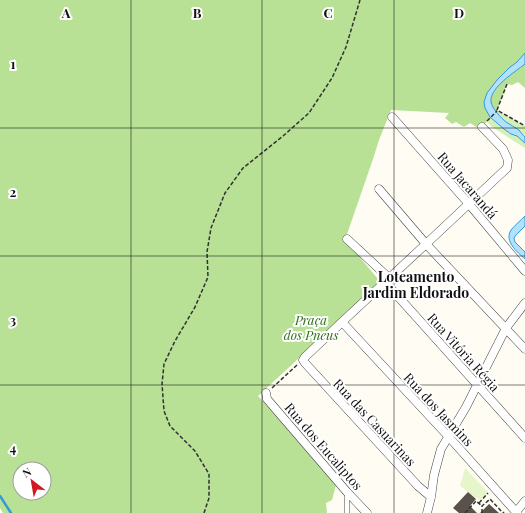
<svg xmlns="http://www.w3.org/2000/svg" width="525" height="513" font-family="'Playfair Display',serif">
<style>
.green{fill:#d5efb8}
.forest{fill:#b8e195;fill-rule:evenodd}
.pitch{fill:#e7f5cb}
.water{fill:#b2e1fc;stroke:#329adb}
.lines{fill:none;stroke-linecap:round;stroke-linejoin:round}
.stream{stroke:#329adb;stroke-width:2.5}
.building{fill:#5a514b}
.lane-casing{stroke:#434343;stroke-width:5}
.street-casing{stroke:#434343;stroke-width:9}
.path{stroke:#323232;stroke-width:1.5;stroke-dasharray:4 2;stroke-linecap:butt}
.lane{stroke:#fff;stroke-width:4}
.street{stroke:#fff;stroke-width:8}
.grid{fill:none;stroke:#101010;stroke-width:1;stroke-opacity:0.55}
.labels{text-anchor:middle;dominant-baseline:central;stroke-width:4;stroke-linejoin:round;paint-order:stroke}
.street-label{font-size:13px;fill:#101010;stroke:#fff}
.park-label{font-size:13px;font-style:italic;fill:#2c7018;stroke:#fff}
.neighbourhood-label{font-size:14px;font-weight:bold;fill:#101010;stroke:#fff}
.grid-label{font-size:13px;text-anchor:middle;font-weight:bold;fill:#101010;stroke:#fff;stroke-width:4;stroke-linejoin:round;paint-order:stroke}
</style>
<rect width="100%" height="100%" fill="#fffdf3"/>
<path class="green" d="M 497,110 L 525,126 L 525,148 L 492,127 L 487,122 Z"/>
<path class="forest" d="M 0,0 L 525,0 L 525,88 L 518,82 L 512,85 L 507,84 L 497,110 L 482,127 L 478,128 L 470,123 L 464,127 L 456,122 L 452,124 L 445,118 L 449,113 L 391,110 L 379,140 L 373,159 L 345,240 L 384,286 L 308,359 L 299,358 L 258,396 L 278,418 L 293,433 L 336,485 L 332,500 L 326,503 L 327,513 L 3,513 L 0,508 ZM 20,469 L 44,469 L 44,493 L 20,493 Z"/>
<path class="pitch" d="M 465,468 L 488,492 L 480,500 L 477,497 L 476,498 L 460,486 Z"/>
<path class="water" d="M 525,53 L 525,64 C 515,72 489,88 491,102 C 492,108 501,118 506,122 C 510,125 515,127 519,130 C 521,133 523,135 525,137 L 525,143 L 517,136 L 511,134 L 504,129 L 490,117 L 485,108 L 484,102 L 487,93 L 497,80 L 509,68 L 517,62 Z
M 525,216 L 525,226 L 516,235 L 514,238 L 515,242 L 525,252 L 525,259 C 517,252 504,241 511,230 C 515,225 521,220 525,216 Z"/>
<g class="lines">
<path class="stream" d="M 0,496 L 11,513"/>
</g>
<path class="building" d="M 468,492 L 476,499 L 470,506 L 477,513 L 459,513 L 453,508 Z
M 489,504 L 499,513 L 480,513 Z"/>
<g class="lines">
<defs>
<path id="lane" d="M 347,494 L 347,513"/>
<path id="street" d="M 392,117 L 469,204 L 525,271
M 379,189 L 426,244 L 525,349
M 347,239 L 389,278
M 385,282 L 525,438
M 342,322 L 449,437 L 517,513
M 266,393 L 267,399 L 347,492 L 367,513
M 431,497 L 418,486 L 305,363 L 303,360 L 305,357 L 342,322 L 426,244 L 507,168 L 508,160 L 503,149 L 482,127
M 516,512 L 525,501
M 427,513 L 431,497 L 434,475 L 441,449 L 466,407 L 506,328 L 525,303"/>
</defs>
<use href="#lane" class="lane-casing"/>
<use href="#street" class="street-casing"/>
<path class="path" d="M 507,84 L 497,110 L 525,126
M 487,121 L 497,111
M 272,388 L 297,365
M 479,503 L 488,493
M 204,513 L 209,498 L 209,474 L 195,451 L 170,426 L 164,411 L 162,384 L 164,364 L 175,341 L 195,307 L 208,277 L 207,252 L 211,228 L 225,193 L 243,168 L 283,136 L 309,113 L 332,78 L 346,47 L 360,0
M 465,513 L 476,501 L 482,506
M 482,513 L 482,506 L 490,499 L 503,513 L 504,512"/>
<use href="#lane" class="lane"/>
<use href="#street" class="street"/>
</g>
<path class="grid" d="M 131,0 L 131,513M 262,0 L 262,513M 394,0 L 394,513M 0,128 L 525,128M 0,256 L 525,256M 0,385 L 525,385"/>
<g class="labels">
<g class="street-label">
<text transform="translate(468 185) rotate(49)">Rua Jacarandá</text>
<text transform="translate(464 352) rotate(48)">Rua Vitória Régia</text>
<text transform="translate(439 409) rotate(47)">Rua dos Jasmins</text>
<text transform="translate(375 422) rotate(47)">Rua das Casuarinas</text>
<text transform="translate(324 446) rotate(49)">Rua dos Eucaliptos</text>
</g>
<g class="park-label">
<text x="311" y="319">Praça<tspan x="311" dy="15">dos Pneus</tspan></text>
</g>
<g class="neighbourhood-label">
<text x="416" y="276">Loteamento<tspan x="416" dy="16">Jardim Eldorado</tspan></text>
</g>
</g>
<g class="grid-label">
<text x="66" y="18">A</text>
<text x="197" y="18">B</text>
<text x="328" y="18">C</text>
<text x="459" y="18">D</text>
<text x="13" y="69">1</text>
<text x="13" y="197">2</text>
<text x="13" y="325">3</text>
<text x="13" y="453">4</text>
</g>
<g transform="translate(32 481) rotate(329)"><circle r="19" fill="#ffffff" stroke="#9f9f9f"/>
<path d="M0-3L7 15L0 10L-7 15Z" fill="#d01924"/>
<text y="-6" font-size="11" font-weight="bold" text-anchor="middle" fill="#101010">N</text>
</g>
</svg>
